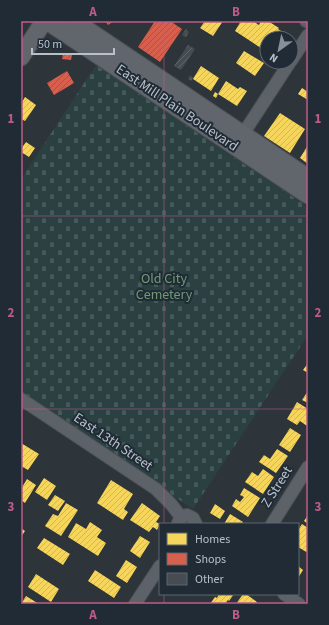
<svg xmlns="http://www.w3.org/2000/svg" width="329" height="625" font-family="'Source Sans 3',sans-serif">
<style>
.cemetery{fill:url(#cemetery-stones)}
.homes{fill:url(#homes-hatch)}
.shops{fill:url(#shops-hatch)}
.building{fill:url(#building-hatch)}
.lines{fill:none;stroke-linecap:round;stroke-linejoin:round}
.minor-casing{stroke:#4b5054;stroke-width:14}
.secondary-casing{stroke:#4b5054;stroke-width:19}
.minor{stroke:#5d6268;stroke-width:12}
.secondary{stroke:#61666d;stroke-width:17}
.grid{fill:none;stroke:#be5c87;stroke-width:1;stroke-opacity:0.55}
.labels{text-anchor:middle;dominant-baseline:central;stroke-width:4;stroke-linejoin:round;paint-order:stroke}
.street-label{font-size:14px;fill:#b8c1ca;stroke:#202b35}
.park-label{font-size:14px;fill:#709a76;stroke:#202b35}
.neatline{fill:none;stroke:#be5c87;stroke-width:1.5}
.grid-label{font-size:13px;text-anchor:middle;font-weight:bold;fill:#be5c87}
</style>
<defs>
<pattern id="cemetery-stones" width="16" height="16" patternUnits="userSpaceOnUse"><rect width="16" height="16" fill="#2a4041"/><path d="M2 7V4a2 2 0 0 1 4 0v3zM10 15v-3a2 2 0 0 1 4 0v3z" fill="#475a5b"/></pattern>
<pattern id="homes-hatch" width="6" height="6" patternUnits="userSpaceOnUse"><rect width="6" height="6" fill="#f6d55c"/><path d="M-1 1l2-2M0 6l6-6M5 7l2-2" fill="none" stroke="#d0b656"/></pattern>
<pattern id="shops-hatch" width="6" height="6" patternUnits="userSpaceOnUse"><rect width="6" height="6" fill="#d6604d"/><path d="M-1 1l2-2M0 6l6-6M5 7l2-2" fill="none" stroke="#a65548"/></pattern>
<pattern id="building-hatch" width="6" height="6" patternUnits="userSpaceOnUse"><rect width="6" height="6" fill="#464c51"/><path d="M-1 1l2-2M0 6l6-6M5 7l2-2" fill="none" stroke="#5f6469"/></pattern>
</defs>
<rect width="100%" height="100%" fill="#2d343a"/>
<path class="cemetery" d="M 96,65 L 308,207 L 308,335 L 193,509 L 21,394 L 21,179 Z"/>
<path class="homes" d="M 205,21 L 223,21 L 213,36 L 200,28 Z
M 241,21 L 253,21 L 259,25 L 261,21 L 268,21 L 279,28 L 278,29 L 284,33 L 281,38 L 267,38 L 267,52 L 235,31 Z
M 244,51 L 264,63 L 255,76 L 236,63 Z
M 201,66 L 219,78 L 211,91 L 193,79 Z
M 226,81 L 238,89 L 240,87 L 247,91 L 237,106 L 218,94 Z
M 302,88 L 308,92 L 308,100 L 298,94 Z
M 215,92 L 218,94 L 216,98 L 213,96 Z
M 25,97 L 36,105 L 25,121 L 21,119 L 21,104 Z
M 280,113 L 305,129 L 290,153 L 264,136 Z
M 26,142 L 35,148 L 29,157 L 21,152 L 21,149 Z
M 308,145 L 308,164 L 300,158 Z
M 308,363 L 308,373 L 303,370 Z
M 308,391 L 308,403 L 302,400 Z
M 297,402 L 308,409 L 307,426 L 300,421 L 297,425 L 287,419 Z
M 290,428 L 301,435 L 290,452 L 279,445 Z
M 21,443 L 39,454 L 28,470 L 21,466 Z
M 277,449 L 288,456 L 276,473 L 259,462 L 264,455 L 270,459 Z
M 263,469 L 274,477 L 263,494 L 245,482 L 252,472 L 258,476 Z
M 44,478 L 56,486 L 47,500 L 35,492 Z
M 27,479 L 36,485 L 25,503 L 21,500 L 21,489 Z
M 111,480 L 133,494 L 124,509 L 128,512 L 123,520 L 97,503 Z
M 244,488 L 260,498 L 248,517 L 232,506 L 236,499 L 240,502 L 244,497 L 240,495 Z
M 55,495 L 65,501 L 58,511 L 48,505 Z
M 66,503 L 78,510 L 61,536 L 45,526 L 53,514 L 58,516 Z
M 142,503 L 160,516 L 156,522 L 160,524 L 157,530 L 153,527 L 149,532 L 130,520 Z
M 215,504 L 225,511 L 220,519 L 210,513 Z
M 230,514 L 243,522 L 242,524 L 224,524 Z
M 308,515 L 308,524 L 304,521 Z
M 90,522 L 102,530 L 97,537 L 106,543 L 98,556 L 68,537 L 76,523 L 86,529 Z
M 302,524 L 308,528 L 308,553 L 298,547 L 298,530 Z
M 21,528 L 25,531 L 21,537 Z
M 140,536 L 150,542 L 140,558 L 130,551 Z
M 44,538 L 70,554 L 63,565 L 37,548 Z
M 126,560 L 137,567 L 127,583 L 116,576 Z
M 298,566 L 303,570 L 298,578 Z
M 95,570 L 121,587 L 114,598 L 88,581 Z
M 36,574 L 59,589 L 51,602 L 28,587 Z
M 219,594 L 234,594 L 229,601 L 228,600 L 225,604 L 210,604 L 215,597 L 217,598 Z
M 243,594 L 246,594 L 257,602 L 256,604 L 236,604 Z
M 26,596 L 39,604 L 21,604 Z"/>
<path class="shops" d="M 105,21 L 114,21 L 108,25 Z
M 155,21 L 170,21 L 182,29 L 160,62 L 138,47 Z
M 63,54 L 72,55 L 71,60 L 62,59 Z
M 67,71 L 74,83 L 54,95 L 47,83 Z"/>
<path class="building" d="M 186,29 L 189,32 L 186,37 L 182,35 Z
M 188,45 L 195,49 L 181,70 L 174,66 Z
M 190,75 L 193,78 L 191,81 L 188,79 Z"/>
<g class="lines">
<defs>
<path id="minor" d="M 306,21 L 308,22
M 291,61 L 308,35
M 243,134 L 290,62
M 21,399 L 156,489 L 171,504 L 181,517
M 178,523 L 181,517 L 187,515 L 193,518 L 196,524
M 272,524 L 308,467
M 284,594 L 299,604
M 135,604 L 160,566"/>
<path id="secondary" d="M 47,21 L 308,195
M 74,21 L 308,178
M 21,57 L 44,21"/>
</defs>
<use href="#minor" class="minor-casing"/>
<use href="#secondary" class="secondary-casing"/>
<use href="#minor" class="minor"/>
<use href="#secondary" class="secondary"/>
</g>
<path class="grid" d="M 164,21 L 164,524M 21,216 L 308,216M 21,409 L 308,409M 164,594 L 164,604"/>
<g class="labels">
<g class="street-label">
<text transform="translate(177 108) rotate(34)">East Mill Plain Boulevard</text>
<text transform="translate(113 442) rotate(34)">East 13th Street</text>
<text transform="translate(277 487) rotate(-58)">Z Street</text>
</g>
<g class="park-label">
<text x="164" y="279">Old City<tspan x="164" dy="16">Cemetery</tspan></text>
</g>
</g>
<rect width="329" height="625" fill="none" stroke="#202b35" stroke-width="44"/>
<rect x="159" y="523" width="140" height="72" fill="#202b35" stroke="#5d6771"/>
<rect x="167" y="533" width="20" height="12" fill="#f6d55c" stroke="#5d6771"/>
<text x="195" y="543" font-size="12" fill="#b8c1ca">Homes</text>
<rect x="167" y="553" width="20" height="12" fill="#d6604d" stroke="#5d6771"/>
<text x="195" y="563" font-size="12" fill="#b8c1ca">Shops</text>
<rect x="167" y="573" width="20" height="12" fill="#464c51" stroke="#5d6771"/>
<text x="195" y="583" font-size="12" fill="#b8c1ca">Other</text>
<g transform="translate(279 50) rotate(213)"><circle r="19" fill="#202b35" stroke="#5d6771"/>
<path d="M0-3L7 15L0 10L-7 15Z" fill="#879098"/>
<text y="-6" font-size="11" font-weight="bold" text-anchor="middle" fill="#b8c1ca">N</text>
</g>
<path d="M32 48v6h82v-6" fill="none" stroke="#b8c1ca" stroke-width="2"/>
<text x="38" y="48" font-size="12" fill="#b8c1ca" stroke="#202b35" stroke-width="3" paint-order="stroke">50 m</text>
<rect x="22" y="22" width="285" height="581" class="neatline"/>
<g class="grid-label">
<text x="93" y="16">A</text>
<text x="236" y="16">B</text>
<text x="11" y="123">1</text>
<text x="318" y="123">1</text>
<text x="11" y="317">2</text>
<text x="318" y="317">2</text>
<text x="11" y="511">3</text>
<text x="318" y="511">3</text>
<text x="93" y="619">A</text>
<text x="236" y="619">B</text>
</g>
</svg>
